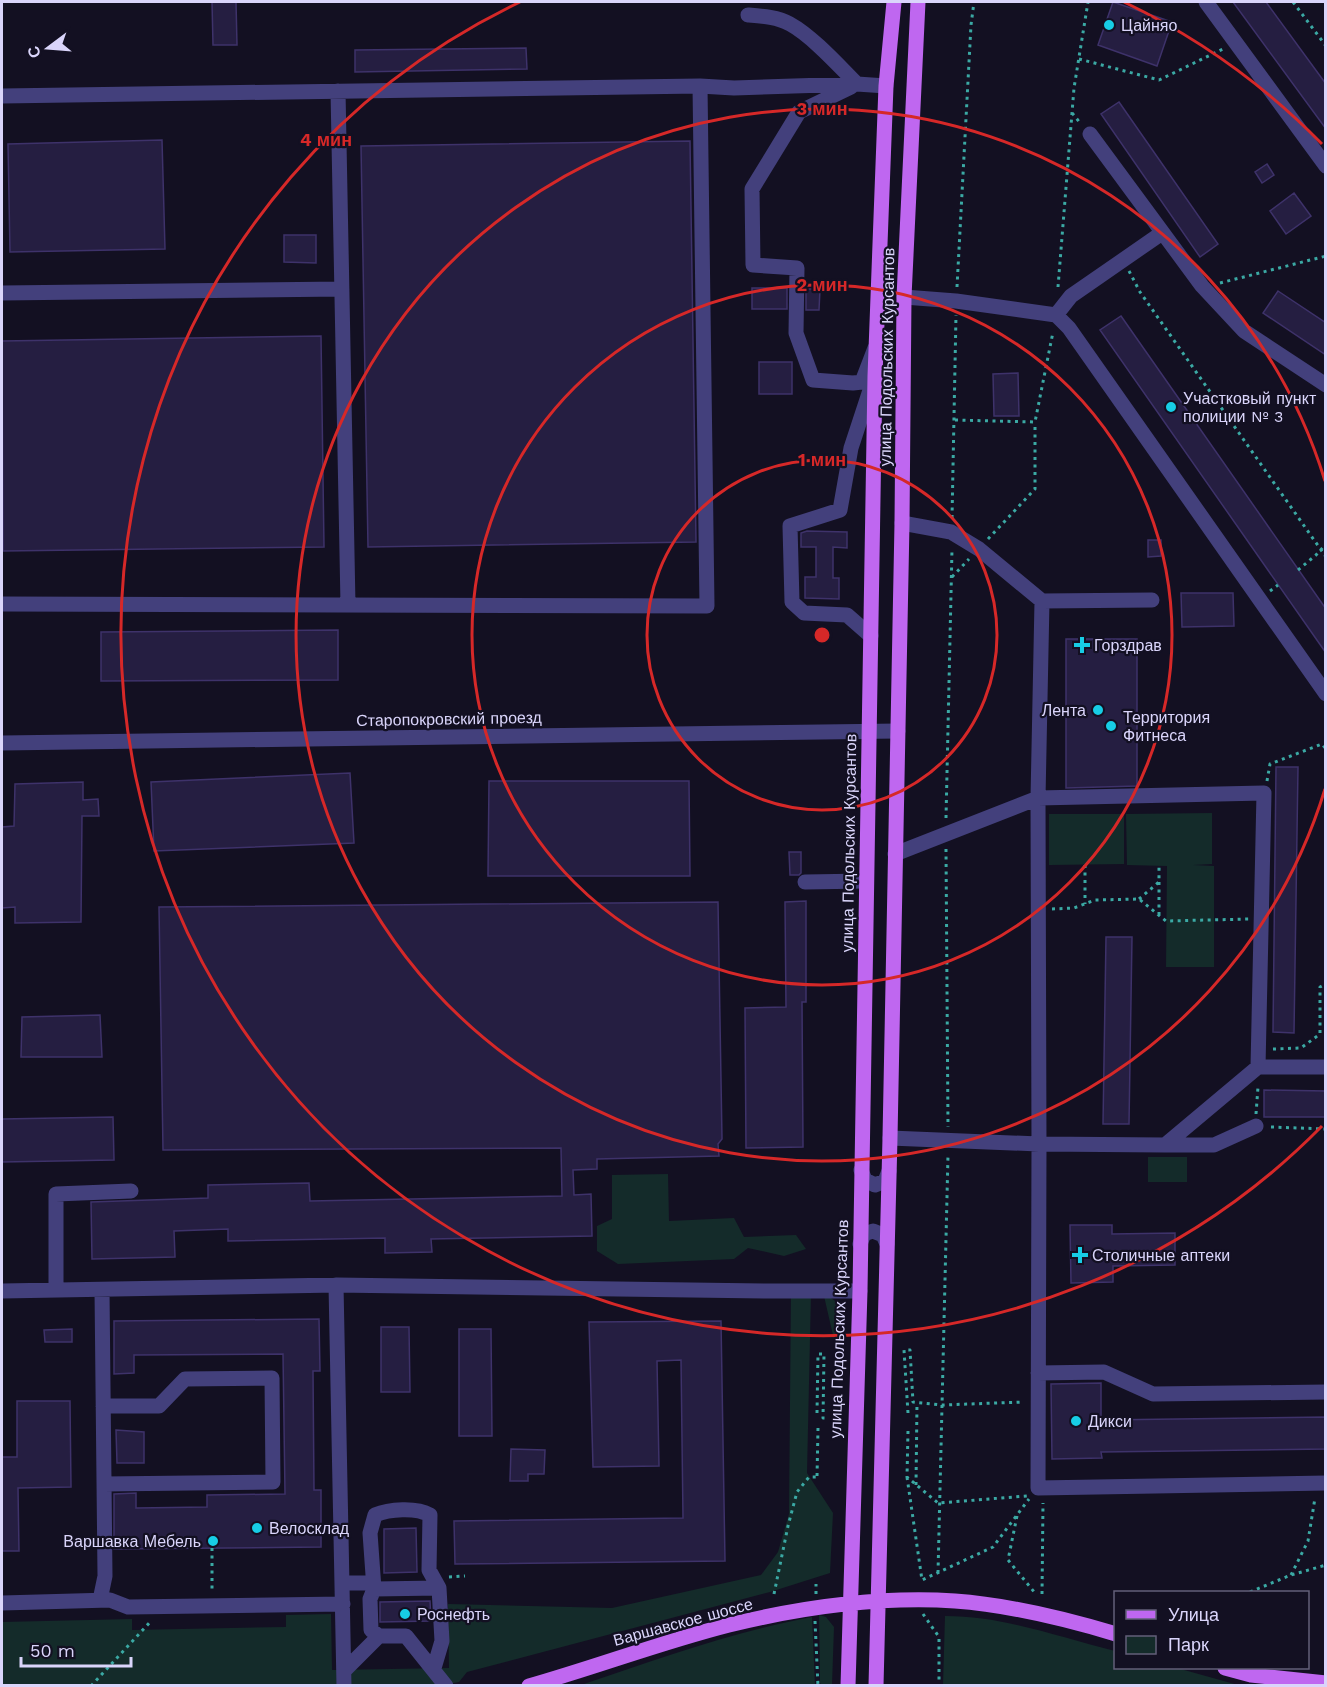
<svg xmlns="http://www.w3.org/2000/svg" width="1327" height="1687" font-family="'Work Sans',sans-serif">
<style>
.green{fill:#142b2a}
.building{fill:#251e41;stroke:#3e326a;stroke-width:1.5}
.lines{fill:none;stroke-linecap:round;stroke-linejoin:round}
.path{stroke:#3ba9a4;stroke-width:3;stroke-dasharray:3 4.5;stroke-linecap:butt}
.minor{stroke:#43407c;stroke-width:15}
.major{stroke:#bf67f0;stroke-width:15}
.ring{fill:none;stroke:#d62828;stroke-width:3}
.poi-dot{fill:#17cde5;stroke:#131022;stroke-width:2}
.labels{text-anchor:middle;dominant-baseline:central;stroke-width:4.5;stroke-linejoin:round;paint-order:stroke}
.poi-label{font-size:16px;fill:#dad5fb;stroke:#131022;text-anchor:start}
.street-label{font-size:16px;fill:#dad5fb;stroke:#131022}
.centre{fill:#d62828;stroke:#131022;stroke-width:3}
.ring-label{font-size:18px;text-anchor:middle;font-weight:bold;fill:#d62828;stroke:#131022;stroke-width:4.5;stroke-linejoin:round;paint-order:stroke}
</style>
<rect width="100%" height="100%" fill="#131022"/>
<path class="green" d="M 1212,813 L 1212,864 L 1193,865 L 1214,866 L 1214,967 L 1166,967 L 1167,866 L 1127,865 L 1126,814 Z
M 1049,814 L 1124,814 L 1124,864 L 1049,865 Z
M 1148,1157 L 1187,1157 L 1187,1182 L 1148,1182 Z
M 668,1174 L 669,1221 L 734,1218 L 744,1237 L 796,1235 L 806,1249 L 784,1256 L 748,1248 L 734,1259 L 618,1264 L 597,1251 L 597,1226 L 612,1219 L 612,1175 Z
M 791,1289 L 811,1293 L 807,1473 L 833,1513 L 830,1573 L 770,1592 L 467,1672 L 459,1682 L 444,1685 L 2,1685 L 2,1622 L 132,1619 L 132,1630 L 286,1627 L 286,1615 L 331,1614 L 332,1670 L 449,1668 L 448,1604 L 612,1608 L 761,1575 L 778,1552 L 789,1514 Z
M 824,1296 L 831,1298 L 842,1306 L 841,1347 L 837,1378 L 835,1379 L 835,1344 Z
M 819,1615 L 826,1617 L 834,1627 L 832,1685 L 822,1685 L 820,1683 Z
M 945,1616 C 1004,1616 1059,1637 1115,1651 L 1116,1668 L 1177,1668 L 1238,1685 L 943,1685 Z
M 812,1617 L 815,1685 L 581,1685 C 658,1659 733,1632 812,1617 Z"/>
<path class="building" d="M 212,2 L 236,2 L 237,45 L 213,45 Z
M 1113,2 L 1172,22 L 1157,66 L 1098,45 Z
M 1233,2 L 1266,2 L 1326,84 L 1326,129 Z
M 526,48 L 527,69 L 355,72 L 355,50 Z
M 1119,102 L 1218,244 L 1200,257 L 1101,114 Z
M 162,140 L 165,249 L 10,252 L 8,144 Z
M 690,141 L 696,542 L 368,547 L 361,146 Z
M 1267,164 L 1274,175 L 1262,183 L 1255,172 Z
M 1294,193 L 1311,216 L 1286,234 L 1270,211 Z
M 284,235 L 316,235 L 316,263 L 284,262 Z
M 752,288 L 787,288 L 787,309 L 752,309 Z
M 806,289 L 820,289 L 819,310 L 806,310 Z
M 1278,291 L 1326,323 L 1326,355 L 1263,313 Z
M 1121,316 L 1326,609 L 1326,653 L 1100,330 Z
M 321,336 L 324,547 L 3,551 L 2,341 Z
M 759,362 L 792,362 L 792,394 L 759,394 Z
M 1018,373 L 1019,416 L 994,416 L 993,374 Z
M 807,531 L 847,532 L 847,548 L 833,547 L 833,578 L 839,578 L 839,599 L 805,598 L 805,577 L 816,577 L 816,547 L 801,547 L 801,533 Z
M 1148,540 L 1161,540 L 1161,556 L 1148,557 Z
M 1181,593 L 1233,593 L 1234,626 L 1182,627 Z
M 338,630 L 338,680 L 101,681 L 101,632 Z
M 1066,639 L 1137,639 L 1137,786 L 1066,788 Z
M 1276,767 L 1298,767 L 1294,1033 L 1273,1032 Z
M 350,773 L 354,843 L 154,851 L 151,782 Z
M 489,781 L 689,781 L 690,876 L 488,876 Z
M 83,782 L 83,800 L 98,799 L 99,816 L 82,816 L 81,922 L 15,923 L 15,907 L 2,908 L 2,827 L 14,826 L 15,784 Z
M 789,852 L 801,852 L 801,873 L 799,875 L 790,875 Z
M 806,901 L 806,1002 L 802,1002 L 803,1147 L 746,1148 L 745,1008 L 786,1007 L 785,902 Z
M 718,902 L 722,1139 L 718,1144 L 719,1156 L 597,1159 L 597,1169 L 573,1170 L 574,1195 L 591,1194 L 592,1236 L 431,1239 L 432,1252 L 385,1253 L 385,1238 L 228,1241 L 228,1229 L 174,1231 L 175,1257 L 92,1259 L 91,1202 L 208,1198 L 208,1185 L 309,1183 L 310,1201 L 562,1196 L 561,1148 L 163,1150 L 159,907 Z
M 1106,937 L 1132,937 L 1129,1124 L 1103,1124 Z
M 100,1015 L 102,1057 L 21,1057 L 22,1017 Z
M 1264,1090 L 1326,1091 L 1326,1117 L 1264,1117 Z
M 113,1117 L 114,1160 L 2,1162 L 2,1119 Z
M 1070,1225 L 1112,1225 L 1112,1234 L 1175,1233 L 1175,1265 L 1113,1266 L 1113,1282 L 1071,1283 Z
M 319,1319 L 320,1371 L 313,1371 L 314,1490 L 321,1490 L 321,1547 L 114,1549 L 114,1494 L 136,1493 L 136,1508 L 207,1507 L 207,1495 L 285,1494 L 283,1354 L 134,1355 L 134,1373 L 114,1374 L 114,1321 Z
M 721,1321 L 725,1561 L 455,1564 L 454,1521 L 683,1518 L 681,1360 L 657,1361 L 659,1466 L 593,1467 L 589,1322 Z
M 381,1327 L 409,1327 L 410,1392 L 381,1392 Z
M 72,1329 L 72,1342 L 45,1342 L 44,1330 Z
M 459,1329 L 491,1329 L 492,1436 L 459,1436 Z
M 1101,1383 L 1101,1420 L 1326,1417 L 1326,1449 L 1101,1452 L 1102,1458 L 1052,1459 L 1051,1384 Z
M 17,1401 L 70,1401 L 71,1487 L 18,1488 L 19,1551 L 2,1551 L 2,1457 L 17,1457 Z
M 116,1430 L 144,1432 L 144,1463 L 117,1463 Z
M 511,1449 L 545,1450 L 544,1474 L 528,1474 L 528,1481 L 510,1481 Z
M 416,1528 L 417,1572 L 384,1573 L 384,1529 Z
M 430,1601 L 431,1621 L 380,1622 L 380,1602 Z"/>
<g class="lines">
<path class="path" d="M 1293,2 L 1326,46
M 1079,59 L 1159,80 L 1223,49
M 1072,113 L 1081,124
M 1129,271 L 1140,292 L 1326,557
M 1220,283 L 1326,256
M 957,287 L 971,25 L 974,2
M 1058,287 L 1074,88 L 1088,2
M 955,420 L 1035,422 L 1053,332
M 952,518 L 956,315
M 988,539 L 1035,489 L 1035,423
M 1298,570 L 1316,555 L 1326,544
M 952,577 L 969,559
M 1270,591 L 1278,585
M 1267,781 L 1270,764 L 1322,744 L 1326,749
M 946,818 L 952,549
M 946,849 L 948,1127
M 1085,865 L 1085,904
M 1139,899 L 1159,882 L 1159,865
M 1052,909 L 1074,908 L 1095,900 L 1139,899 L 1166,921 L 1249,919
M 1159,915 L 1159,882
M 1273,1049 L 1301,1048 L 1320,1034 L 1320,987 L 1326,984
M 1256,1114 L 1258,1087
M 1271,1127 L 1326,1129
M 817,1413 L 818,1354 L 824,1354 L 823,1418 L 827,1418
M 908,1413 L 904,1350 L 910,1350 L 913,1402 L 942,1405 L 1024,1402
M 818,1428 L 817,1477 L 820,1477
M 908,1431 L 907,1477 L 938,1503 L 1027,1496
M 907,1477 L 922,1580 L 993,1547 L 1029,1499
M 916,1485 L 917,1403
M 1017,1516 L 1008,1560 L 1035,1593
M 212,1548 L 212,1591
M 938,1573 L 948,1155
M 1291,1575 L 1308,1541 L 1315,1498
M 449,1577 L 465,1576
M 1250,1592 L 1291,1575 L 1326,1565
M 774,1594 L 788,1526 L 797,1492 L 809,1477 L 817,1477
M 816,1594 L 816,1584
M 1042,1594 L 1043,1503
M 923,1614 L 939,1637 L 939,1686
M 815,1621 L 818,1686
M 91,1686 L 151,1621"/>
<path class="minor" d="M 1206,2 L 1326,166
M 748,15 C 762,16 778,17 790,24 C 812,36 839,66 857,84 L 886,86
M 851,87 L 799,112 L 752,189 L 753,265 L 797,268 L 796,333 L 813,380 L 853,383 L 862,382 L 875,348
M 338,91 L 348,605
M 2,96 L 700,86 L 734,88 L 857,84
M 1090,134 L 1202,286 L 1244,331 L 1326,385
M 2,293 L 342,289
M 904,297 L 956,301 L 1056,315 L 1069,328 L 1326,694
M 1056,315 L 1071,296 L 1162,233
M 902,523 L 951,532 L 979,549 L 1042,601 L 1152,600
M 2,604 L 707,606 L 700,86
M 871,636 L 847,615 L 804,613 L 792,602 L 790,526 L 840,510 L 851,448 L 873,381
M 2,743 L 898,731
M 1264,793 L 1258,1067 L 1165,1145 L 1039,1144 L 1038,798 Z
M 895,854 L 1038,798 L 1042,601
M 805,882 L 866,881
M 1258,1067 L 1326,1067
M 890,1138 L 1039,1144 L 1038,1488 L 1326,1483
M 1165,1145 L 1214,1145 L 1256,1126
M 861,1170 L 865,1180 L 875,1185 L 885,1181 L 889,1171
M 860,1244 L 864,1234 L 873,1231 L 883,1235 L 887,1244
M 336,1285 L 344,1686
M 56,1290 L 56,1194 L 131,1191
M 2,1291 L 336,1285 L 767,1291 L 860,1291
M 1038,1373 L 1104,1372 L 1153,1394 L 1326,1392
M 103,1406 L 159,1406 L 185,1379 L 272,1378 L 273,1482 L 104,1484
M 342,1583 L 373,1583
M 374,1589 L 370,1599 L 371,1630 L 379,1636
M 100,1600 L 105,1576 L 102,1290
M 2,1603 L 110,1600 L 128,1607 L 343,1604
M 434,1668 L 442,1641 L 439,1588 L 374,1589 L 370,1533 L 375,1515 C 389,1509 416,1507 430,1515 L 429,1570 L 439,1588
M 344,1671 L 379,1636 L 406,1636 L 446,1686"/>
<path class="major" d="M 1225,1668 L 1251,1675 L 1326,1683
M 529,1686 C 596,1667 662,1642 729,1625 C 803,1607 879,1596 955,1601 C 1009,1605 1063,1618 1116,1634
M 848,1686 L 860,1291 L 875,376 L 886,86 L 894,2
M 876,1686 L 890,1138 L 902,523 L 904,297 L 918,2"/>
</g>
<g class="ring">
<circle cx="822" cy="635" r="175"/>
<circle cx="822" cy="635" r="350"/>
<path d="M1325 789A526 526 0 1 1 1325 481"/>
<path d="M1322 1126A701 701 0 1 1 520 2M1124 2A701 701 0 0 1 1322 144"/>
</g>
<g class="poi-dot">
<circle cx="1109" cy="25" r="6"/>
<circle cx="1171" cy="407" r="6"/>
<path d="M1079 636h6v6h6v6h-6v6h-6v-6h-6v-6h6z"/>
<circle cx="1098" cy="710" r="6"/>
<circle cx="1111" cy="726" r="6"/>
<path d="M1077 1246h6v6h6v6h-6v6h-6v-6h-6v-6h6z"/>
<circle cx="1076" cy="1421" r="6"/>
<circle cx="257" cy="1528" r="6"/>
<circle cx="213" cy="1541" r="6"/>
<circle cx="405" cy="1614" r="6"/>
</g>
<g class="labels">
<g class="poi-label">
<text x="1121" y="25">Цайняо</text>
<text x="1183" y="398">Участковый пункт<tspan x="1183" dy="18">полиции № 3</tspan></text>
<text x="1094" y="645">Горздрав</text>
<text x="1086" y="710" text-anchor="end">Лента</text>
<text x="1123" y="717">Территория<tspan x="1123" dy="18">Фитнеса</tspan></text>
<text x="1092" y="1255">Столичные аптеки</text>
<text x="1088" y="1421">Дикси</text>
<text x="269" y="1528">Велосклад</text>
<text x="201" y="1541" text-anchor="end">Варшавка Мебель</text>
<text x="417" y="1614">Роснефть</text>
</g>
<g class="street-label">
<text transform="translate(887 357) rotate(-89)">улица Подольских Курсантов</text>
<text transform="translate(449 719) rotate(-1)">Старопокровский проезд</text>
<text transform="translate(849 843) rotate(-89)">улица Подольских Курсантов</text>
<text transform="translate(839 1329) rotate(-88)">улица Подольских Курсантов</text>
<text transform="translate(683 1622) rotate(-15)">Варшавское шоссе</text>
</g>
</g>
<circle cx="822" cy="635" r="9" class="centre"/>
<g class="ring-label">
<text x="822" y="115">3 мин</text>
<text x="326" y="146">4 мин</text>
<text x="822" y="291">2 мин</text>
<text x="822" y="466">1 мин</text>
</g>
<rect width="1327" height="1687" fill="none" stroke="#dad5fb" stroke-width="6"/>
<rect x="1114" y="1591" width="195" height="78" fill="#131022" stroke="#635f79" stroke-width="1.5"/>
<rect x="1126" y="1610" width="30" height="9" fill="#bf67f0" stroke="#635f79" stroke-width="1.5"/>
<text x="1168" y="1621" font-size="18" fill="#dad5fb">Улица</text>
<rect x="1126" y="1636" width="30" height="18" fill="#142b2a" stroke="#635f79" stroke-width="1.5"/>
<text x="1168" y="1651" font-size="18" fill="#dad5fb">Парк</text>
<g transform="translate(48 48) rotate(254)" stroke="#131022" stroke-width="4.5" paint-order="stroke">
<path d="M0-4.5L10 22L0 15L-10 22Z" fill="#dad5fb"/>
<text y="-9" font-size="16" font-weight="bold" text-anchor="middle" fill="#dad5fb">С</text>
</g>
<path d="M21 1657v9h110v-9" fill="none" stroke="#dad5fb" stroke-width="3"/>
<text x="30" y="1657" font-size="18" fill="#dad5fb" stroke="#131022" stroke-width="4.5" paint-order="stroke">50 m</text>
</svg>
